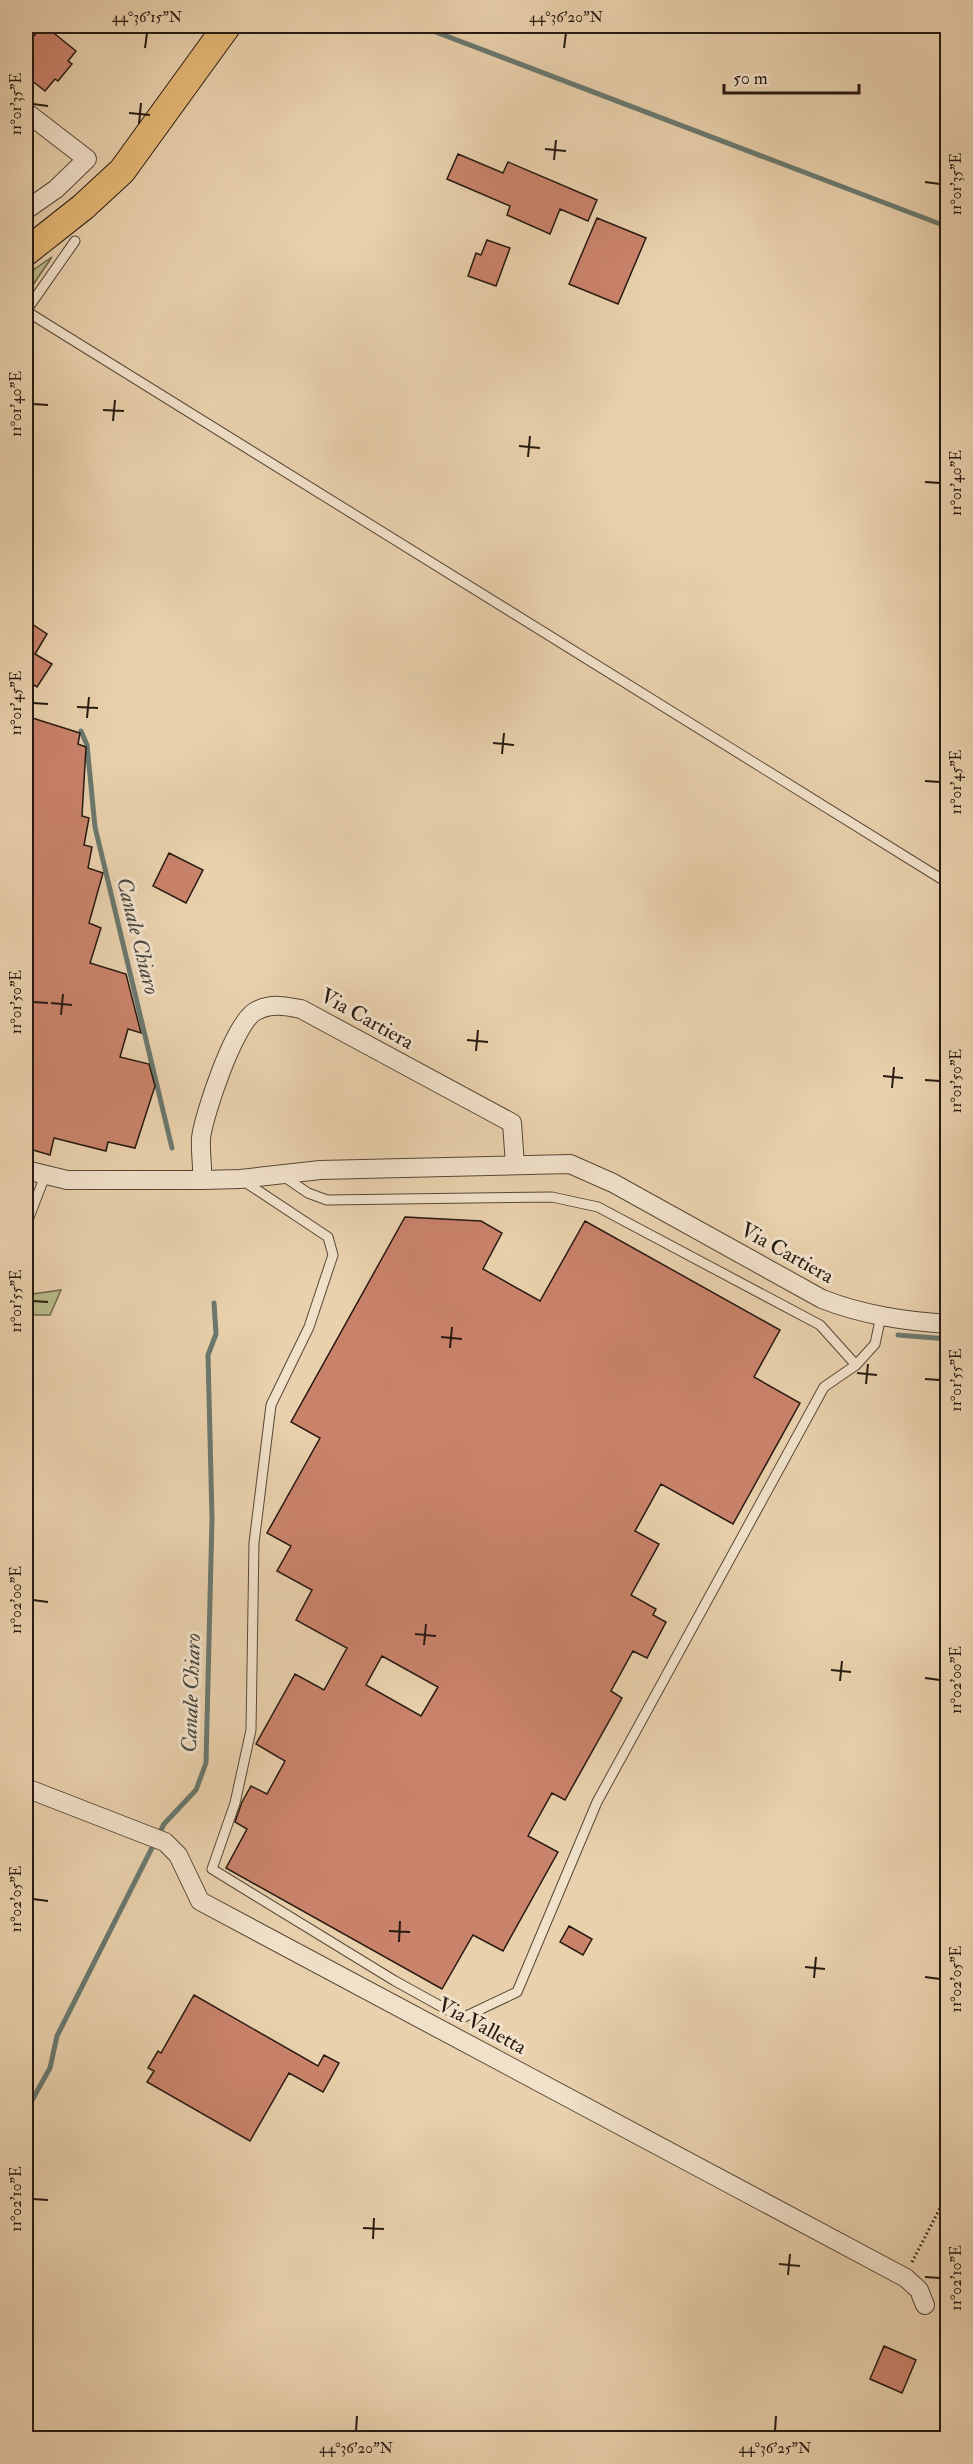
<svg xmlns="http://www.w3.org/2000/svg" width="973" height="2464" font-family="'IM FELL Double Pica',serif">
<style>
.green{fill:#b8bb89;stroke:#6f6a4d;stroke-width:1.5}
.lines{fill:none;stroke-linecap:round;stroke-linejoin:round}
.stream{stroke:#6a786e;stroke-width:5}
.building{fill:#ca836b;stroke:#261911;stroke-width:1.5;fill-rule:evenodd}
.service-casing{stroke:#574738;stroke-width:11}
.minor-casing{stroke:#574738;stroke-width:20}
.primary-casing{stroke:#261911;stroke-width:29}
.path{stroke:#261911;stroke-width:3;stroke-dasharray:1.5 3;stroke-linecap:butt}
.service{stroke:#f1e1ca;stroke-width:9}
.minor{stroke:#f1e1ca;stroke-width:18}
.primary{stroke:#e4b876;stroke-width:27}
.ticks{fill:none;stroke:#261911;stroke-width:2}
.labels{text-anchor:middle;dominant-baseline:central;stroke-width:6;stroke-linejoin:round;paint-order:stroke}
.street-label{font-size:21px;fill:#261911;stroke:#f1e1ca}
.water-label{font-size:22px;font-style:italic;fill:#484840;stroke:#f1e1ca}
.neatline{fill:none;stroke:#261911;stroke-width:2}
.ticks-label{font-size:15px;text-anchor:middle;fill:#261911}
</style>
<rect width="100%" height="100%" fill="#e9d1ad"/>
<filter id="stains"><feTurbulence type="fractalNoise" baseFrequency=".00333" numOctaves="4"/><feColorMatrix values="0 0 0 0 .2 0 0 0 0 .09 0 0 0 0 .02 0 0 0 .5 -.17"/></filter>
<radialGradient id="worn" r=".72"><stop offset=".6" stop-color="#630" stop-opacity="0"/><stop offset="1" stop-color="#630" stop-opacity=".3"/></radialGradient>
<path class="green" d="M 52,257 L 26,295 L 26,275 Z
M 61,1290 L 50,1315 L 26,1315 L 26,1295 Z"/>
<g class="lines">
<path class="stream" d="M 420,26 L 948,227
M 81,731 L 87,745 L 95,827 L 172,1148
M 898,1335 L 948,1339
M 26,2111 L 50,2068 L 57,2036 L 164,1824 L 196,1790 L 206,1763 L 212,1518 L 208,1355 L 216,1334 L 214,1303"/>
</g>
<path class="building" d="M 42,26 L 45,26 L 76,51 L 68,61 L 72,64 L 58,81 L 55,79 L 45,91 L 26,76 L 26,46 Z
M 458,154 L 503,173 L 508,162 L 597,200 L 588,221 L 560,209 L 550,234 L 507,215 L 510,206 L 447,179 Z
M 597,218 L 646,238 L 618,304 L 569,284 Z
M 487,240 L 510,248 L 496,286 L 468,276 L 476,253 L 481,255 Z
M 26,620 L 47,634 L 35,654 L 52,664 L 37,687 L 26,680 Z
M 26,716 L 80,733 L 78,744 L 86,747 L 82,816 L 89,818 L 84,845 L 92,847 L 88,868 L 103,873 L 89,923 L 101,928 L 90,963 L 126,974 L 141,1033 L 128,1029 L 120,1057 L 149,1064 L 155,1086 L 135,1148 L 108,1142 L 106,1151 L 54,1138 L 50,1155 L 26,1148 Z
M 169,853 L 203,870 L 186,903 L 153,886 Z
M 405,1217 L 481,1221 L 502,1233 L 483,1269 L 540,1301 L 585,1221 L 780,1330 L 754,1377 L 800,1403 L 733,1524 L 661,1484 L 635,1531 L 659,1544 L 631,1595 L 656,1609 L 653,1615 L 666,1622 L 647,1658 L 633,1651 L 611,1691 L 622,1698 L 565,1800 L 552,1793 L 528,1836 L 558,1852 L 503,1951 L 473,1935 L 442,1989 L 226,1868 L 247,1829 L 235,1822 L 242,1802 L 251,1786 L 267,1794 L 285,1761 L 256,1744 L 295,1674 L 324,1690 L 347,1648 L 296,1620 L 312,1590 L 277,1571 L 291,1546 L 267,1533 L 320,1438 L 291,1422 ZM 382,1656 L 438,1687 L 421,1716 L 366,1685 Z
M 569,1926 L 592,1939 L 583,1955 L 560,1942 Z
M 194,1995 L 318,2066 L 324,2055 L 339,2063 L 323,2092 L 289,2073 L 250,2141 L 147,2082 L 154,2071 L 148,2068 L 158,2051 L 161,2053 Z
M 884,2346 L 916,2360 L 902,2393 L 870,2379 Z"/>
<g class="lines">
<defs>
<path id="service" d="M 26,311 L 948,883
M 26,311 L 75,241
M 283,1176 L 308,1193 L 327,1200 L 552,1197 L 598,1207 L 820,1325 L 856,1365
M 242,1180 L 328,1237 L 333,1255 L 309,1327 L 271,1405 L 254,1543 L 251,1730 L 235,1803 L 212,1869 L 395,1981 L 462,2018 L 517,1992 L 597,1802 L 824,1387 L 856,1365 L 875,1344 L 881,1316
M 26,1225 L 45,1176"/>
<path id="minor" d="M 26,112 L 87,159 L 56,189 L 26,210
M 26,1170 L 67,1180 L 202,1180 L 240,1179 L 320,1170 L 570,1164 L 613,1183 L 822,1299 C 863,1315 904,1321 948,1324
M 202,1180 C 203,1166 200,1152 201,1138 C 204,1114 235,1021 256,1011 C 271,1003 286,1006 301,1009 L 512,1123 L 515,1165
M 26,1788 L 165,1842 L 178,1855 L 200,1901 L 906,2278 L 919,2290 L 925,2305"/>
<path id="primary" d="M 26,252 L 83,207 L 122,171 L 227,26"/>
</defs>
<use href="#service" class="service-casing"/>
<use href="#minor" class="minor-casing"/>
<use href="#primary" class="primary-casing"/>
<path class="path" d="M 912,2262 L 948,2193"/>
<use href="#service" class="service"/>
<use href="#minor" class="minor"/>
<use href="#primary" class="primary"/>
</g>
<path class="ticks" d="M 145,48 L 147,33M 564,48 L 566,33M 33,104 L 48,106M 129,113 L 150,115M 139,124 L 141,103M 545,149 L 566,151M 554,160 L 556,140M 925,182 L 940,184M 33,404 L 48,405M 103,410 L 124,411M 113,421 L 115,400M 519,446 L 540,448M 528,457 L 530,436M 925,482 L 940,483M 33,703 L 48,704M 77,707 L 98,708M 87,718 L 89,697M 493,743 L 514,745M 502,754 L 504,733M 925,781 L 940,782M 33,1002 L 48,1003M 51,1003 L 72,1005M 61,1015 L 63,994M 467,1040 L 488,1042M 476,1051 L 478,1030M 883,1076 L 903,1078M 925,1080 L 940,1081M 892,1088 L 894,1067M 33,1301 L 48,1302M 441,1337 L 462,1339M 450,1348 L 452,1327M 857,1373 L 877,1375M 925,1379 L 940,1380M 866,1384 L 868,1364M 33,1600 L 48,1602M 415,1634 L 436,1636M 424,1645 L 426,1624M 831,1670 L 851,1672M 925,1678 L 940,1680M 840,1681 L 842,1661M 33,1899 L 48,1901M 389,1931 L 410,1932M 399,1942 L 400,1921M 805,1967 L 825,1969M 925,1977 L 940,1979M 814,1978 L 816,1957M 33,2199 L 48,2200M 363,2228 L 384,2229M 373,2239 L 374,2218M 779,2264 L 800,2266M 788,2275 L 790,2254M 925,2277 L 940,2278M 356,2431 L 357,2416M 775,2431 L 776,2416"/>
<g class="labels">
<g class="street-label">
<text transform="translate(367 1019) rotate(29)">Via Cartiera</text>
<text transform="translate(787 1253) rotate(29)">Via Cartiera</text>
<text transform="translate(482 2026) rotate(28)">Via Valletta</text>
</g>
<g class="water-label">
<text transform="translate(138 936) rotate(76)">Canale Chiaro</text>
<text transform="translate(191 1693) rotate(-88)">Canale Chiaro</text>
</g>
</g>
<rect width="973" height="2464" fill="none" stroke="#e9d1ad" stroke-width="66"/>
<path d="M724 84v9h135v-9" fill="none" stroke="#261911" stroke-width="3"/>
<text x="733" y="84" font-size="18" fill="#261911" stroke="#f1e1ca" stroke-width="4.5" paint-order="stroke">50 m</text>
<rect x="33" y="33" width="907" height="2398" class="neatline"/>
<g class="ticks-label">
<text x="147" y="22">44°36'15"N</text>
<text x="566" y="22">44°36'20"N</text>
<text transform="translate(16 104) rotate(-90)" y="5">11°01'35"E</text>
<text transform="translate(956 184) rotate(-90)" y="5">11°01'35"E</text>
<text transform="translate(16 404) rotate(-90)" y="5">11°01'40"E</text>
<text transform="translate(956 483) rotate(-90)" y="5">11°01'40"E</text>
<text transform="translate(16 703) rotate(-90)" y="5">11°01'45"E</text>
<text transform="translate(956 782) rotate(-90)" y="5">11°01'45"E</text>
<text transform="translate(16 1002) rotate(-90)" y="5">11°01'50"E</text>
<text transform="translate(956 1081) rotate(-90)" y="5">11°01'50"E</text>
<text transform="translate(16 1301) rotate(-90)" y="5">11°01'55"E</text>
<text transform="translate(956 1380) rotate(-90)" y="5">11°01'55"E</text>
<text transform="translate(16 1600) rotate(-90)" y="5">11°02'00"E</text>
<text transform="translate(956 1680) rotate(-90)" y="5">11°02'00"E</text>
<text transform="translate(16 1899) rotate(-90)" y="5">11°02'05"E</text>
<text transform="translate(956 1979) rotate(-90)" y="5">11°02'05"E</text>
<text transform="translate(16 2199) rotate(-90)" y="5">11°02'10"E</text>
<text transform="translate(956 2278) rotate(-90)" y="5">11°02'10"E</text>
<text x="356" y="2453">44°36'20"N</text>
<text x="775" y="2453">44°36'25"N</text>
</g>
<rect width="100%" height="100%" filter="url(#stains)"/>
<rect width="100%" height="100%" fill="url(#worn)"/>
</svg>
